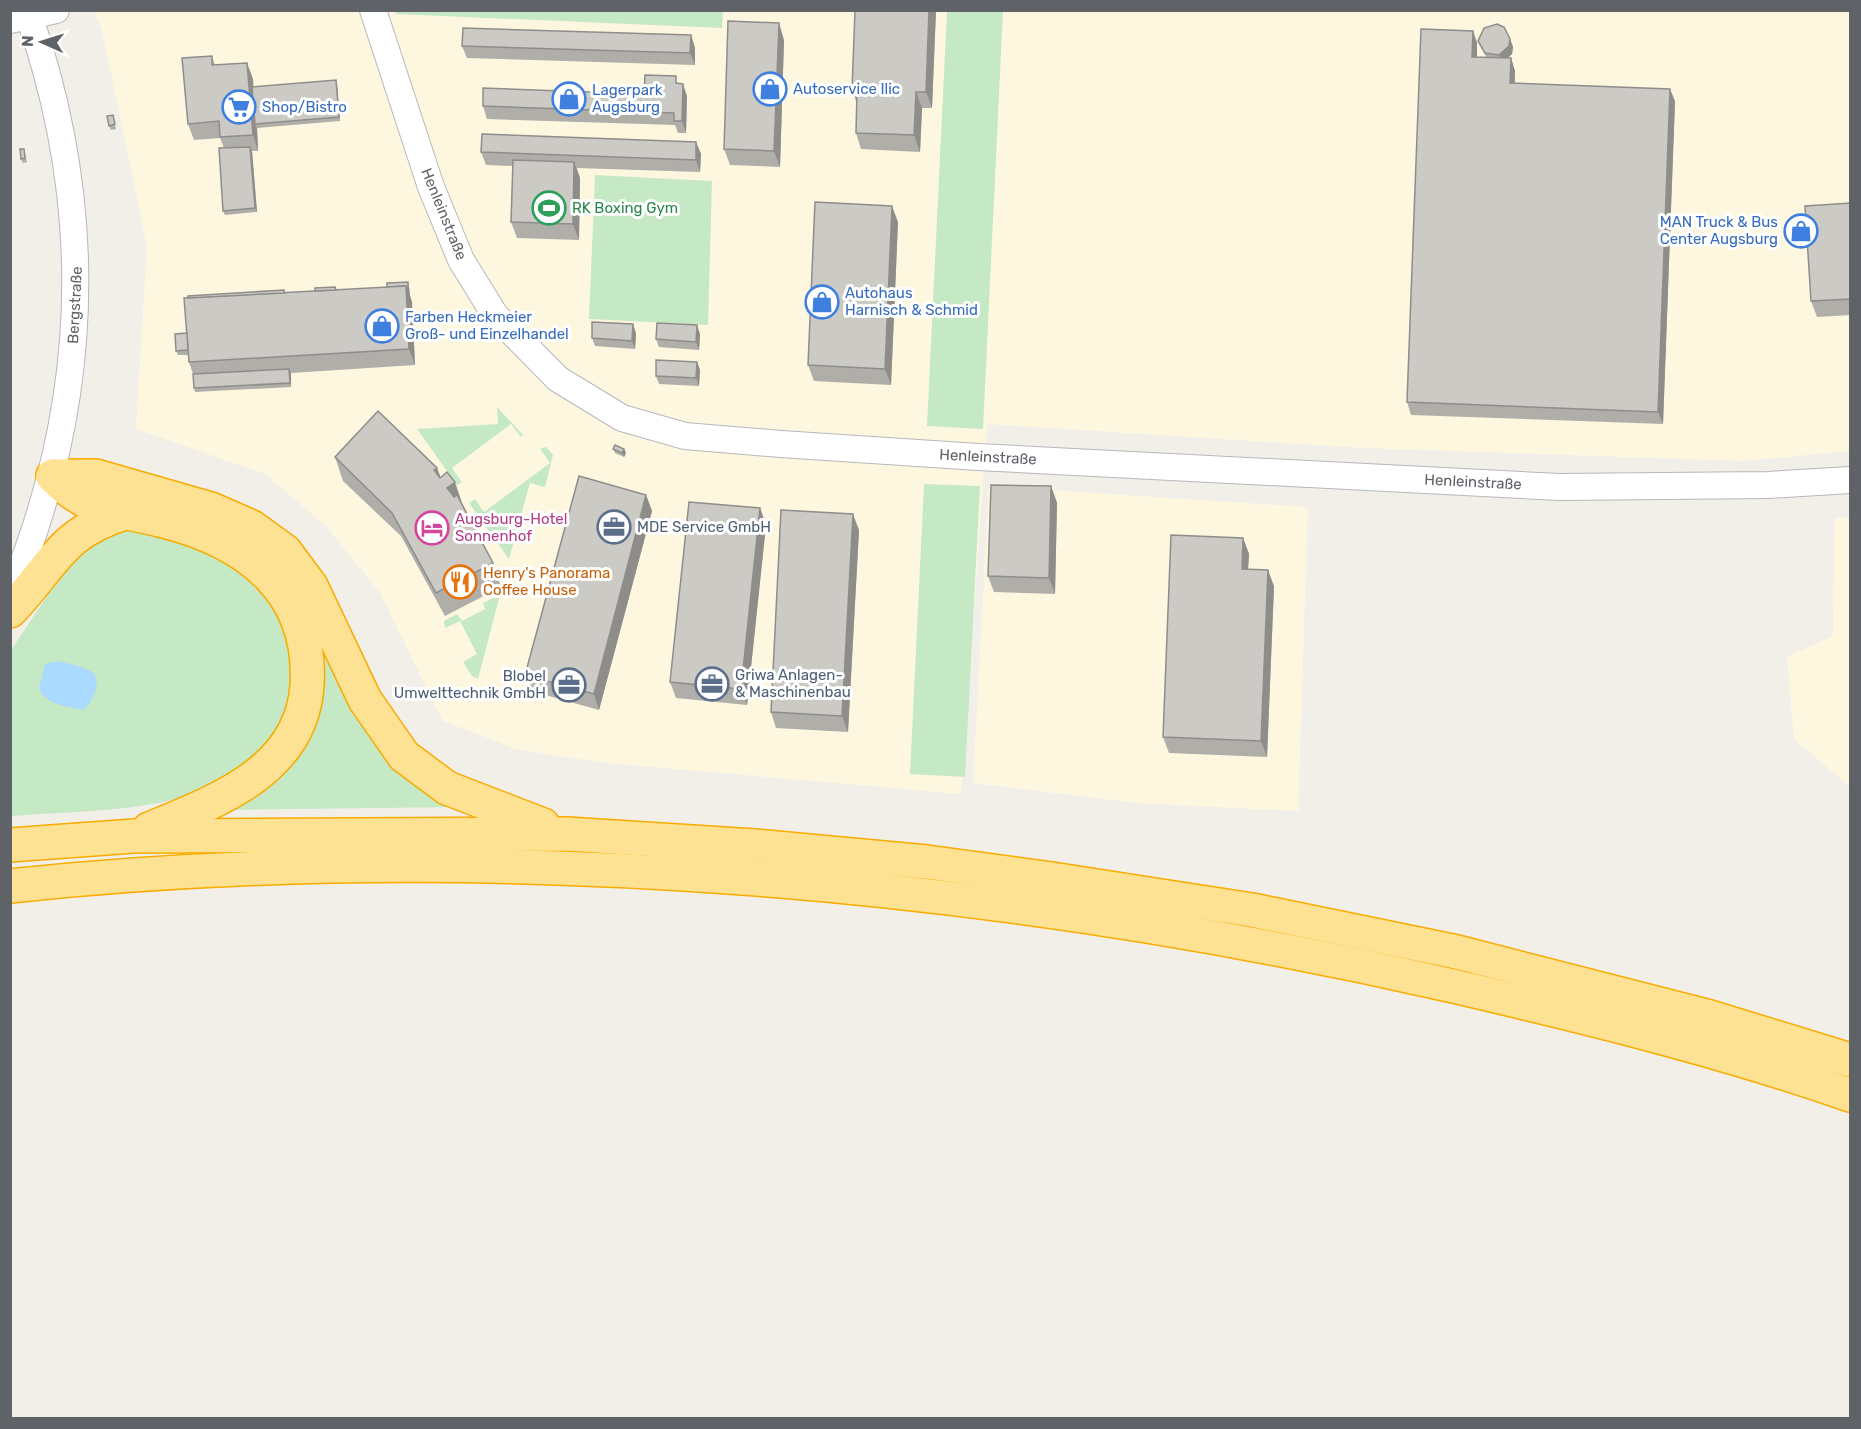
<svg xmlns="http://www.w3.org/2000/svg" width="1861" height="1429" font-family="Rubik,sans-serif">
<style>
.commercial{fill:#fef7e0}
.green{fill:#c5e8c5}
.water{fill:#aadaff}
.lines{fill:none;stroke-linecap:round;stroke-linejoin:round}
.minor-casing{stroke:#b5b8bc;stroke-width:28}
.highway-casing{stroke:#f9ab00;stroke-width:36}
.minor{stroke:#fff;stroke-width:26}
.highway{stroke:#fde293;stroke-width:33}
.wall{fill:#afaea9}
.shaded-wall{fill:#8f8d8a}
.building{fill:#cccac5;stroke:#8f8d8a;stroke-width:1.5}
.labels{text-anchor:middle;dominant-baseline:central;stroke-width:6;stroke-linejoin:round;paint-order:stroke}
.shop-label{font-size:15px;fill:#366cbe;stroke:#fff;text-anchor:start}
.leisure-label{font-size:15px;fill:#27864d;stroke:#fff;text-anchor:start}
.street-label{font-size:15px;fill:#5f6368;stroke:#fff}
.hotel-label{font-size:15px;fill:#b23c85;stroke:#fff;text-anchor:start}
.service-label{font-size:15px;fill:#4e5e75;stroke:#fff;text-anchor:start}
.food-label{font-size:15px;fill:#c56008;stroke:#fff;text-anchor:start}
</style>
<rect width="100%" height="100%" fill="#f1efe8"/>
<g class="commercial">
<path d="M94 11H1850V451L1744 461 1363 448 987 424 961 794 597 762 516 749 443 721 380 593 326 526 265 474 136 429 147 246 102 30Z"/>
<path d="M989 486 1308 507 1298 811 1136 803 973 783Z"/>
<path d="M1850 517V787L1794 739 1787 657 1833 636 1835 518Z"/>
</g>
<g class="green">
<path d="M395 11 723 10V11L722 28 396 14Z"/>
<path d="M947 11H1003L983 429 927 426Z"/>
<path d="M595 175 712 181 708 325 589 319Z"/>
<path d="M497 407 523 435 521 437 511 424 452 468 462 482 457 485 417 429 498 424Z"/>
<path d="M546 447 553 455 545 487 530 483 509 559 469 503 475 499 484 512 550 463 540 449Z"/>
<path d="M924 484 980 486 965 777 910 774Z"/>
<path d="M141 499 214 518 251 537 277 559 303 593 374 736 411 776 458 807 223 810C248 795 276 778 293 753 337 683 314 590 248 543 217 522 177 515 141 505Z"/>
<path d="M115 528C159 529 188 541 226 561 234 565 244 569 251 574 257 579 262 589 266 596 297 638 302 681 278 728 271 741 263 755 252 764 190 814 86 810 11 816L10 652 69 563Z"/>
<path d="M500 595 478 679 472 676 463 662 477 654 460 621 445 628 444 621 457 614 462 621 485 609 483 603Z"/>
</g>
<path class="water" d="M59 661C68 664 84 666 92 672 103 681 92 703 83 710 66 706 47 705 39 689L45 664Z"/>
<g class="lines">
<g class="minor-casing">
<g id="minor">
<path d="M373 10 431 187 461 260 495 315 558 379 622 418 685 436 781 444 978 457 1560 487 1768 485 1850 480"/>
<path d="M10 20 56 10"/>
<path d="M10 596C91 402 97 208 27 10"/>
</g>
</g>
<g class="highway-casing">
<g id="highway">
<path d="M53 476H96L211 509 252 527 285 551 311 586 365 700 404 756 447 788 543 825"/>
<path d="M53 476C90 514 115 508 164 521 248 542 313 592 307 686 301 771 217 801 149 829"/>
<path d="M10 611C54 566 59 533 125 513"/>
<path d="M10 845 134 836 567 834 755 846 927 862 1052 879 1252 910 1457 952 1710 1017 1850 1060"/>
<path d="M10 886C484 836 990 880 1453 986 1587 1017 1721 1050 1850 1095"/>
</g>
</g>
<use href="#minor" class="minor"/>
<use href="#highway" class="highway"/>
</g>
<g class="wall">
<path d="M855 10H936L932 108H922L920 152 861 149 856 133 857 104 852 90Z"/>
<path d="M1473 31 1477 43V57H1486L1478 41 1510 39 1513 47 1512 54 1508 58H1511L1515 71V83L1675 101 1663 424 1411 415 1407 402Z"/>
<path d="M691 35 695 48V65L467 58 462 46Z"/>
<path d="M784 40 780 167 730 165 724 149Z"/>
<path d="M212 56 215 65 253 79V87L336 80 337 84 340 121 257 128 258 151H252L257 212 225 215 223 211 224 148 220 138 194 140 188 124Z"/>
<path d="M678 84 687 96 686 133H678L675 125 487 119 483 106 644 94Z"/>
<path d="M114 119 116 129 111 130 109 126Z"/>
<path d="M696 142 701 154 700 172 577 168 580 178 579 240 517 238 511 222 513 166 486 165 481 152Z"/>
<path d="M25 153 27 162 23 163 21 159Z"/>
<path d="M1851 203V315L1817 317 1811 301Z"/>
<path d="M898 222 891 385 814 381 808 365Z"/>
<path d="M408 282 409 287 410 296 412 302 415 365 291 373V387L195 392 194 388 193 374 189 362 188 355H178L176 351 187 333 285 293 387 287Z"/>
<path d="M636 333 635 349 595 346 592 338Z"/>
<path d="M700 334 699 350 659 347 656 339Z"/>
<path d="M697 362 700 370 699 386 659 384 656 376Z"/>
<path d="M613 449H624L626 453 624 457 615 453Z"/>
<path d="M335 457 437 468 440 477 463 506 493 563 501 587 445 616 401 536 343 481Z"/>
<path d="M1051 486 1057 503 1055 594 994 592 988 576Z"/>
<path d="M646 495 652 511 599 710 531 691 525 675Z"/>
<path d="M760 508 766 525 747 705 676 698 670 682Z"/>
<path d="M859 530 848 732 776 728 771 712Z"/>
<path d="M1243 538 1249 554 1248 569 1274 586 1267 757 1169 753 1163 737Z"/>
</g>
<g class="shaded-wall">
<path d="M929 10H936L932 108 926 92Z"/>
<path d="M779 23 784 40 780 167 774 151Z"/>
<path d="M1473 31 1477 43V69L1472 57Z"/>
<path d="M691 35 695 48V65L690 53Z"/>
<path d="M1510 39 1513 47 1512 54 1502 63 1499 55Z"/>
<path d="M1511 58 1515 71 1514 95 1510 83Z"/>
<path d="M247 63 253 79 256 124H255L257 128 258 151 253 135Z"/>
<path d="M336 80 337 84 340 121 339 117Z"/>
<path d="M683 84 687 96 686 133 682 121Z"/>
<path d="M1670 89 1675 101 1663 424 1658 412Z"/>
<path d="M916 92 922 108 920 152 914 135Z"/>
<path d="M696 142 701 154 700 172 696 160Z"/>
<path d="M250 147 252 151 257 212 255 208Z"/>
<path d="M574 162 580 178 579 240 573 224Z"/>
<path d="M892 206 898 222 891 385 885 369Z"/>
<path d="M408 282 409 287 410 296 412 302 415 365 409 349 406 286Z"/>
<path d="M633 324 636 333 635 349 632 341Z"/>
<path d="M697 325 700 334 699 350 696 342Z"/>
<path d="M697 362 700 370 699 386 696 378Z"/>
<path d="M289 369 291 373V387L290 383Z"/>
<path d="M624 449 626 453 624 457 622 453Z"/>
<path d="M437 468 446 491 434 470Z"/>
<path d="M455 482 463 506 456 511 447 488Z"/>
<path d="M1051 486 1057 503 1055 594 1049 578Z"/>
<path d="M646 495 652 511 599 710 594 694Z"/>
<path d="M760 508 766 525 747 705 741 689Z"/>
<path d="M853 514 859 530 848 732 842 716Z"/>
<path d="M1243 538 1249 554 1247 585 1242 569Z"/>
<path d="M1268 570 1274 586 1267 757 1261 741Z"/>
</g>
<g class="building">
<path d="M855 10H929L926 92H916L914 135 856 133 857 90H852Z"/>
<path d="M728 21 779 23 774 151 724 149Z"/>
<path d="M1497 24 1504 27 1510 39 1509 46 1499 55 1485 53 1478 41 1484 28Z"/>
<path d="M463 28 691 35 690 53 462 46Z"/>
<path d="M1421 29 1473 31 1472 57 1511 58 1510 83 1670 89 1658 412 1407 402Z"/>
<path d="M212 56V65L247 63 253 135 220 137 219 121 188 124 182 58Z"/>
<path d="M645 75 676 76V83L683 84 682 121H674V113L483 106V88L644 94Z"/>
<path d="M336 80 339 117 255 124 252 87Z"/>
<path d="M113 115 115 124 109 126 107 116Z"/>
<path d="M482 134 696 142V160L481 152Z"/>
<path d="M250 147 255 208 223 211 219 148Z"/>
<path d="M20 149H24L25 158 21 159Z"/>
<path d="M513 160 574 162 573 224 511 222Z"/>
<path d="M815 202 892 206 885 369 808 365Z"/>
<path d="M1851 203V299L1811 301 1805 206Z"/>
<path d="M408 282V292L406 286 387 287V283Z"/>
<path d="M406 286 409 349 189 362 184 298Z"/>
<path d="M335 287 336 290 315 291V288Z"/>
<path d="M284 290V293L188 298V296Z"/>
<path d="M592 322 633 324 632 341 592 338Z"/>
<path d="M657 323 697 325 696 342 656 339Z"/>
<path d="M187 333 188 350 176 351 175 334Z"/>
<path d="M656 360 697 362 696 378 656 376Z"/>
<path d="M289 369 290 383 194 388 193 374Z"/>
<path d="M378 411 437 468 434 470 440 478 447 472 455 482 447 488 454 497 457 495 493 563 436 593 392 513 335 457Z"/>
<path d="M615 445 624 449 622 453 613 449Z"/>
<path d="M579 476 646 495 594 694 525 675Z"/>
<path d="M991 485 1051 486 1049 578 988 576Z"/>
<path d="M689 502 760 508 741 689 670 682Z"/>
<path d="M781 510 853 514 842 716 771 712Z"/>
<path d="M1171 535 1243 538 1242 569 1268 570 1261 741 1163 737Z"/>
</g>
<defs>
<g id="shop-ring" transform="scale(1.725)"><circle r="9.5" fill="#fff" stroke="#3f7fe0" stroke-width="1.5"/><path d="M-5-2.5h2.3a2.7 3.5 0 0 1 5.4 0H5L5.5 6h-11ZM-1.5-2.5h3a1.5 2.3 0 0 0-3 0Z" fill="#3f7fe0"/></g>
<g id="supermarket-ring" transform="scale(1.725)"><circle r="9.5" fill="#fff" stroke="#3f7fe0" stroke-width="1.5"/><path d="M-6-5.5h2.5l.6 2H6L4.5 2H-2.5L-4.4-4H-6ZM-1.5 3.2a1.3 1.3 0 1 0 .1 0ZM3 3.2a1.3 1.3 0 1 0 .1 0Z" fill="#3f7fe0"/></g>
<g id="stadium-ring" transform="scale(1.725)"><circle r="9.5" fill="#fff" stroke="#2e9e5b" stroke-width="1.5"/><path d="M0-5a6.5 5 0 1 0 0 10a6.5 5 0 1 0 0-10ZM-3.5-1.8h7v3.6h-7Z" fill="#2e9e5b"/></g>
<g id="office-ring" transform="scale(1.725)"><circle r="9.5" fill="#fff" stroke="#5c6f8a" stroke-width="1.5"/><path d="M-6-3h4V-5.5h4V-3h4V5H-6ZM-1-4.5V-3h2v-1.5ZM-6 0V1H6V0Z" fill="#5c6f8a"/></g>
<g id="hotel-ring" transform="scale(1.725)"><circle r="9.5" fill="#fff" stroke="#d1479c" stroke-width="1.5"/><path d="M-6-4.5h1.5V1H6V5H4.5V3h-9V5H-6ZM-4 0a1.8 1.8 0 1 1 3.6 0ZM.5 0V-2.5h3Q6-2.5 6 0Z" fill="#d1479c"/></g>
<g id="restaurant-ring" transform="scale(1.725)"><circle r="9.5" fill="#fff" stroke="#e8710a" stroke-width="1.5"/><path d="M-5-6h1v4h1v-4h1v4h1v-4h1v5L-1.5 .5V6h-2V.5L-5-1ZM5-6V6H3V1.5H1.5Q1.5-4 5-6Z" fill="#e8710a"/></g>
</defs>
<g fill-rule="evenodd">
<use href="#shop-ring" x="770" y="89"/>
<use href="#shop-ring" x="569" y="99"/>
<use href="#supermarket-ring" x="239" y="107"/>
<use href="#stadium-ring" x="549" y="208"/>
<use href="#shop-ring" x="1801" y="231"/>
<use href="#shop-ring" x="822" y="302"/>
<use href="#shop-ring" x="382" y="326"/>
<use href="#office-ring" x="614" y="527"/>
<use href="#hotel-ring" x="432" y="528"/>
<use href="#restaurant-ring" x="460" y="582"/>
<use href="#office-ring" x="712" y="684"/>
<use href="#office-ring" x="569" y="685"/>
</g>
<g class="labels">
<g class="shop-label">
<text x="793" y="89">Autoservice Ilic</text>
<text x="592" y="90">Lagerpark<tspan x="592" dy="17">Augsburg</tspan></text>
<text x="262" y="107">Shop/Bistro</text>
<text x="1778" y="222" text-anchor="end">MAN Truck &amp; Bus<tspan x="1778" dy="17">Center Augsburg</tspan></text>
<text x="845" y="293">Autohaus<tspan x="845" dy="17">Harnisch &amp; Schmid</tspan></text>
<text x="405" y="317">Farben Heckmeier<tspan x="405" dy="17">Groß- und Einzelhandel</tspan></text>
</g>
<g class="leisure-label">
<text x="572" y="208">RK Boxing Gym</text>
</g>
<g class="street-label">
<text transform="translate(444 214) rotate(68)">Henleinstraße</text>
<text transform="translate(75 305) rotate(-87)">Bergstraße</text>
<text transform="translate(988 457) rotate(3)">Henleinstraße</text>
<text transform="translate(1473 482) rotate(3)">Henleinstraße</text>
</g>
<g class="hotel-label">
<text x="455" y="519">Augsburg-Hotel<tspan x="455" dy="17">Sonnenhof</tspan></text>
</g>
<g class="service-label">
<text x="637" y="527">MDE Service GmbH</text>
<text x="735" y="675">Griwa Anlagen-<tspan x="735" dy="17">&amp; Maschinenbau</tspan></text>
<text x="546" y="676" text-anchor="end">Blobel<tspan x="546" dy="17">Umwelttechnik GmbH</tspan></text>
</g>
<g class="food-label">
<text x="483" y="573">Henry's Panorama<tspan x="483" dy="17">Coffee House</tspan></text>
</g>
</g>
<rect width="1861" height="1429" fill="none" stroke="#5f6368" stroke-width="24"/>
<g transform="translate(42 42) rotate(273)" stroke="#ffffff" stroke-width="4.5" paint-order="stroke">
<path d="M0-4.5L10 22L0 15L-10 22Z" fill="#5f6368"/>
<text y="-9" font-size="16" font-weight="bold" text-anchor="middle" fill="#5f6368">N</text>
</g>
</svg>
